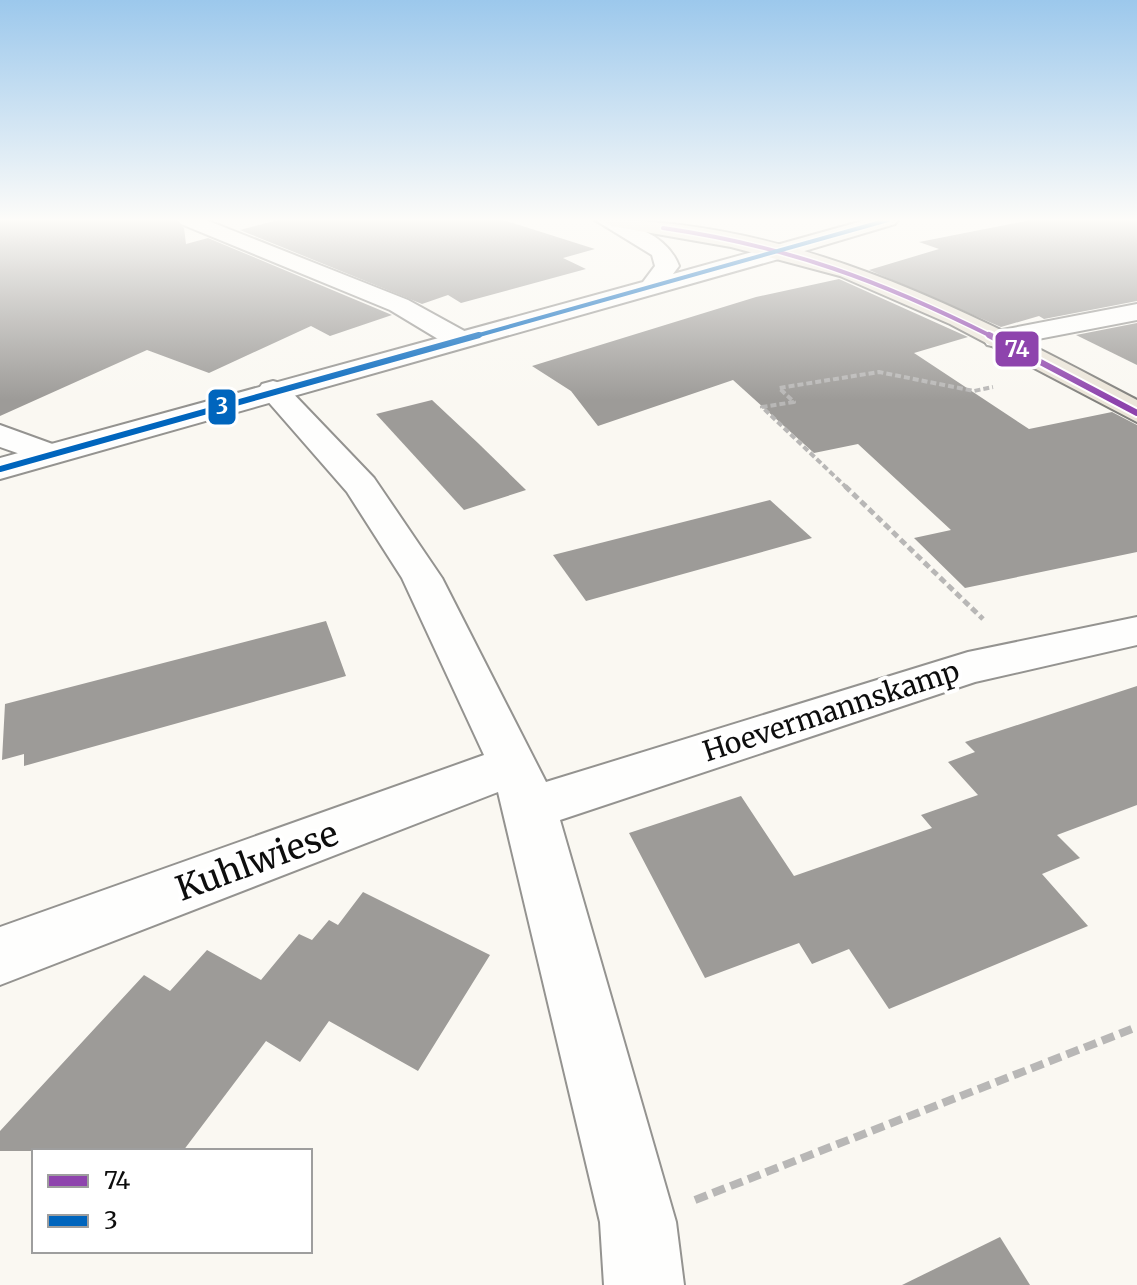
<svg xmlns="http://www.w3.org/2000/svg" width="1137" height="1285" font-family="Merriweather,serif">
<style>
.building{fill:#9d9b98}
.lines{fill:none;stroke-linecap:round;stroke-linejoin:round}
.minor-casing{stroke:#949390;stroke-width:4}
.tertiary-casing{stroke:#949390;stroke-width:4}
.secondary-casing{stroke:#8a8987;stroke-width:4}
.primary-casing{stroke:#81807d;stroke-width:4}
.path-far2{stroke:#b8b7b6;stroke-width:4;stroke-dasharray:6 3;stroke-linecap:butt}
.path-far1{stroke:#b8b7b6;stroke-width:5;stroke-dasharray:7 4;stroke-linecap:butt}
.path{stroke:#b8b7b6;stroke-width:8;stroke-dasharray:13 6;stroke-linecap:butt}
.minor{fill:#fefefd;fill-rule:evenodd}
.tertiary{fill:#fefefd;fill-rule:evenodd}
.secondary{fill:#f4f2ea;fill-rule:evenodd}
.primary{fill:#ebe5d9;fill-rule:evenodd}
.bus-1-far1-casing{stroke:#fff;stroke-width:7}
.bus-1-casing{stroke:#fff;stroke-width:10}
.bus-2-far1-casing{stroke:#fff;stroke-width:7}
.bus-2-casing{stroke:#fff;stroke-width:10}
.bus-1-far1{stroke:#8e44ad;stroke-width:4}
.bus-1{stroke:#8e44ad;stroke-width:6}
.bus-2-far1{stroke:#0065bd;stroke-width:4}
.bus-2{stroke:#0065bd;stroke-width:6}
.labels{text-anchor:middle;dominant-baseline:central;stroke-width:8;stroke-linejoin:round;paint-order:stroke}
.street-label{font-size:28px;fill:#0d0d0d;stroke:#fff}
.near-street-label{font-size:34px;fill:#0d0d0d;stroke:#fff}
.line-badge{stroke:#fff;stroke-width:3}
.badge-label{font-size:22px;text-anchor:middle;font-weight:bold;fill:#fff}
</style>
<rect width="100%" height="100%" fill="#faf8f2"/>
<g class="building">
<path d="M0 220H175L184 228 186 244 208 238 392 315 330 336 311 326 209 373 147 350 0 416Z"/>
<path d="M278 220H503L595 249 563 258 586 269 461 303 448 295 422 304 240 230Z"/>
<path d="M1031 220H1137V301L1044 319 1039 316 1001 327 869 270 939 249 919 242Z"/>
<path d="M839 279 968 337 914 353 1029 429 1112 412 1137 425V552L965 588 914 538 951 530 858 444 814 453 733 380 598 426 571 391 532 366 756 297Z"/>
<path d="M1137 323V365L1076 335Z"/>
<path d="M432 400 479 444 526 490 464 510 376 414Z"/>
<path d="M770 500 812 538 586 601 553 555Z"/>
<path d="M326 621 346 676 24 766V754L2 760 5 704Z"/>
<path d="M1137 686V805L1057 835 1080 858 1042 874 1088 926 889 1009 849 949 812 964 799 943 705 978 629 833 741 796 794 876 932 828 921 815 978 795 948 762 975 752 965 742Z"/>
<path d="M363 892 490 955 418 1071 329 1021 300 1062 266 1041 183 1151H0V1131L144 975 170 991 207 950 261 980 299 934 312 940 329 920 338 925Z"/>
<path d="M1000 1237 1030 1285H902Z"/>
</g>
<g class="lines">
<g class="minor-casing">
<g id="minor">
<path d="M178 220H206L408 300 468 333 472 339 468 345H448L390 310 181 224Z"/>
<path d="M1137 304V320L997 347 987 345 983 339 987 333 997 331Z"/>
<path d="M273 381 284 384 374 478 442 578 546 782 968 652 1137 617V645L975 682 560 820 676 1222 684 1285H604L600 1222 498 792 0 985V927L484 755 402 578 347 492 258 390 262 384Z"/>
<path d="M0 425 58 446 63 453 58 460 46 463 0 447Z"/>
</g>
</g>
<g class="tertiary-casing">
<path id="tertiary" d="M595 220C627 220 667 234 679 266L673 274 781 244 792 251 789 256 0 479V458L643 282 655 266 652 255Z"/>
</g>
<g class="secondary-casing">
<path id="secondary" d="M866 220H898L895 224 781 258 770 251 773 246Z"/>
</g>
<g class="primary-casing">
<path id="primary" d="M601 220C797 220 968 311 1137 400V422L950 324 840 276 731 247 611 226Z"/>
</g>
<path class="path-far2" d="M847 488 762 407 794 402 779 388 879 372 974 391 993 387"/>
<path class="path-far1" d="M845 486 983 619"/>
<path class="path" d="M695 1200 1137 1027"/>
<use href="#minor" class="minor"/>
<use href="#tertiary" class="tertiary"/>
<use href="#secondary" class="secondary"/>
<use href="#primary" class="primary"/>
<g class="bus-1-far1-casing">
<path id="bus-1-far1" d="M663 228C787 246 881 281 993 337"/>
</g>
<g class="bus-1-casing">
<path id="bus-1" d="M989 335 1137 413"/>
</g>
<g class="bus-2-far1-casing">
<path id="bus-2-far1" d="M472 337 888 220"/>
</g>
<g class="bus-2-casing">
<path id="bus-2" d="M0 469 479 335"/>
</g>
<use href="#bus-1-far1" class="bus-1-far1"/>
<use href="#bus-1" class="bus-1"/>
<use href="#bus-2-far1" class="bus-2-far1"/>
<use href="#bus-2" class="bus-2"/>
</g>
<linearGradient id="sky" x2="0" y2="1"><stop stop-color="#9cc8ec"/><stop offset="0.55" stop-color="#fdfcf9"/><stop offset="1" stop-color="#fdfcf9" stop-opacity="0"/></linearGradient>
<rect width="1137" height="400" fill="url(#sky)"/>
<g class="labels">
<g class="street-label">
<text transform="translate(831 711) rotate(-18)">Hoevermannskamp</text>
</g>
<g class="near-street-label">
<text transform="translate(257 861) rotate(-20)">Kuhlwiese</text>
</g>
</g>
<g class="line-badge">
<rect x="994" y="330" width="46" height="38" rx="8" fill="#8e44ad"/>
<rect x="207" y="388" width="30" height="38" rx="8" fill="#0065bd"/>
</g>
<g class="badge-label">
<text x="1017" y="357">74</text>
<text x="222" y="414">3</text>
</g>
<rect x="32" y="1149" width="280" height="104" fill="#ffffff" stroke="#9e9e9e" stroke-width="2"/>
<rect x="48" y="1175" width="40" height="12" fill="#8e44ad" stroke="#9e9e9e" stroke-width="2"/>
<text x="104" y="1189" font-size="24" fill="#0d0d0d">74</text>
<rect x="48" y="1215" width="40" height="12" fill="#0065bd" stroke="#9e9e9e" stroke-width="2"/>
<text x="104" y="1229" font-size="24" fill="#0d0d0d">3</text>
</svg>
